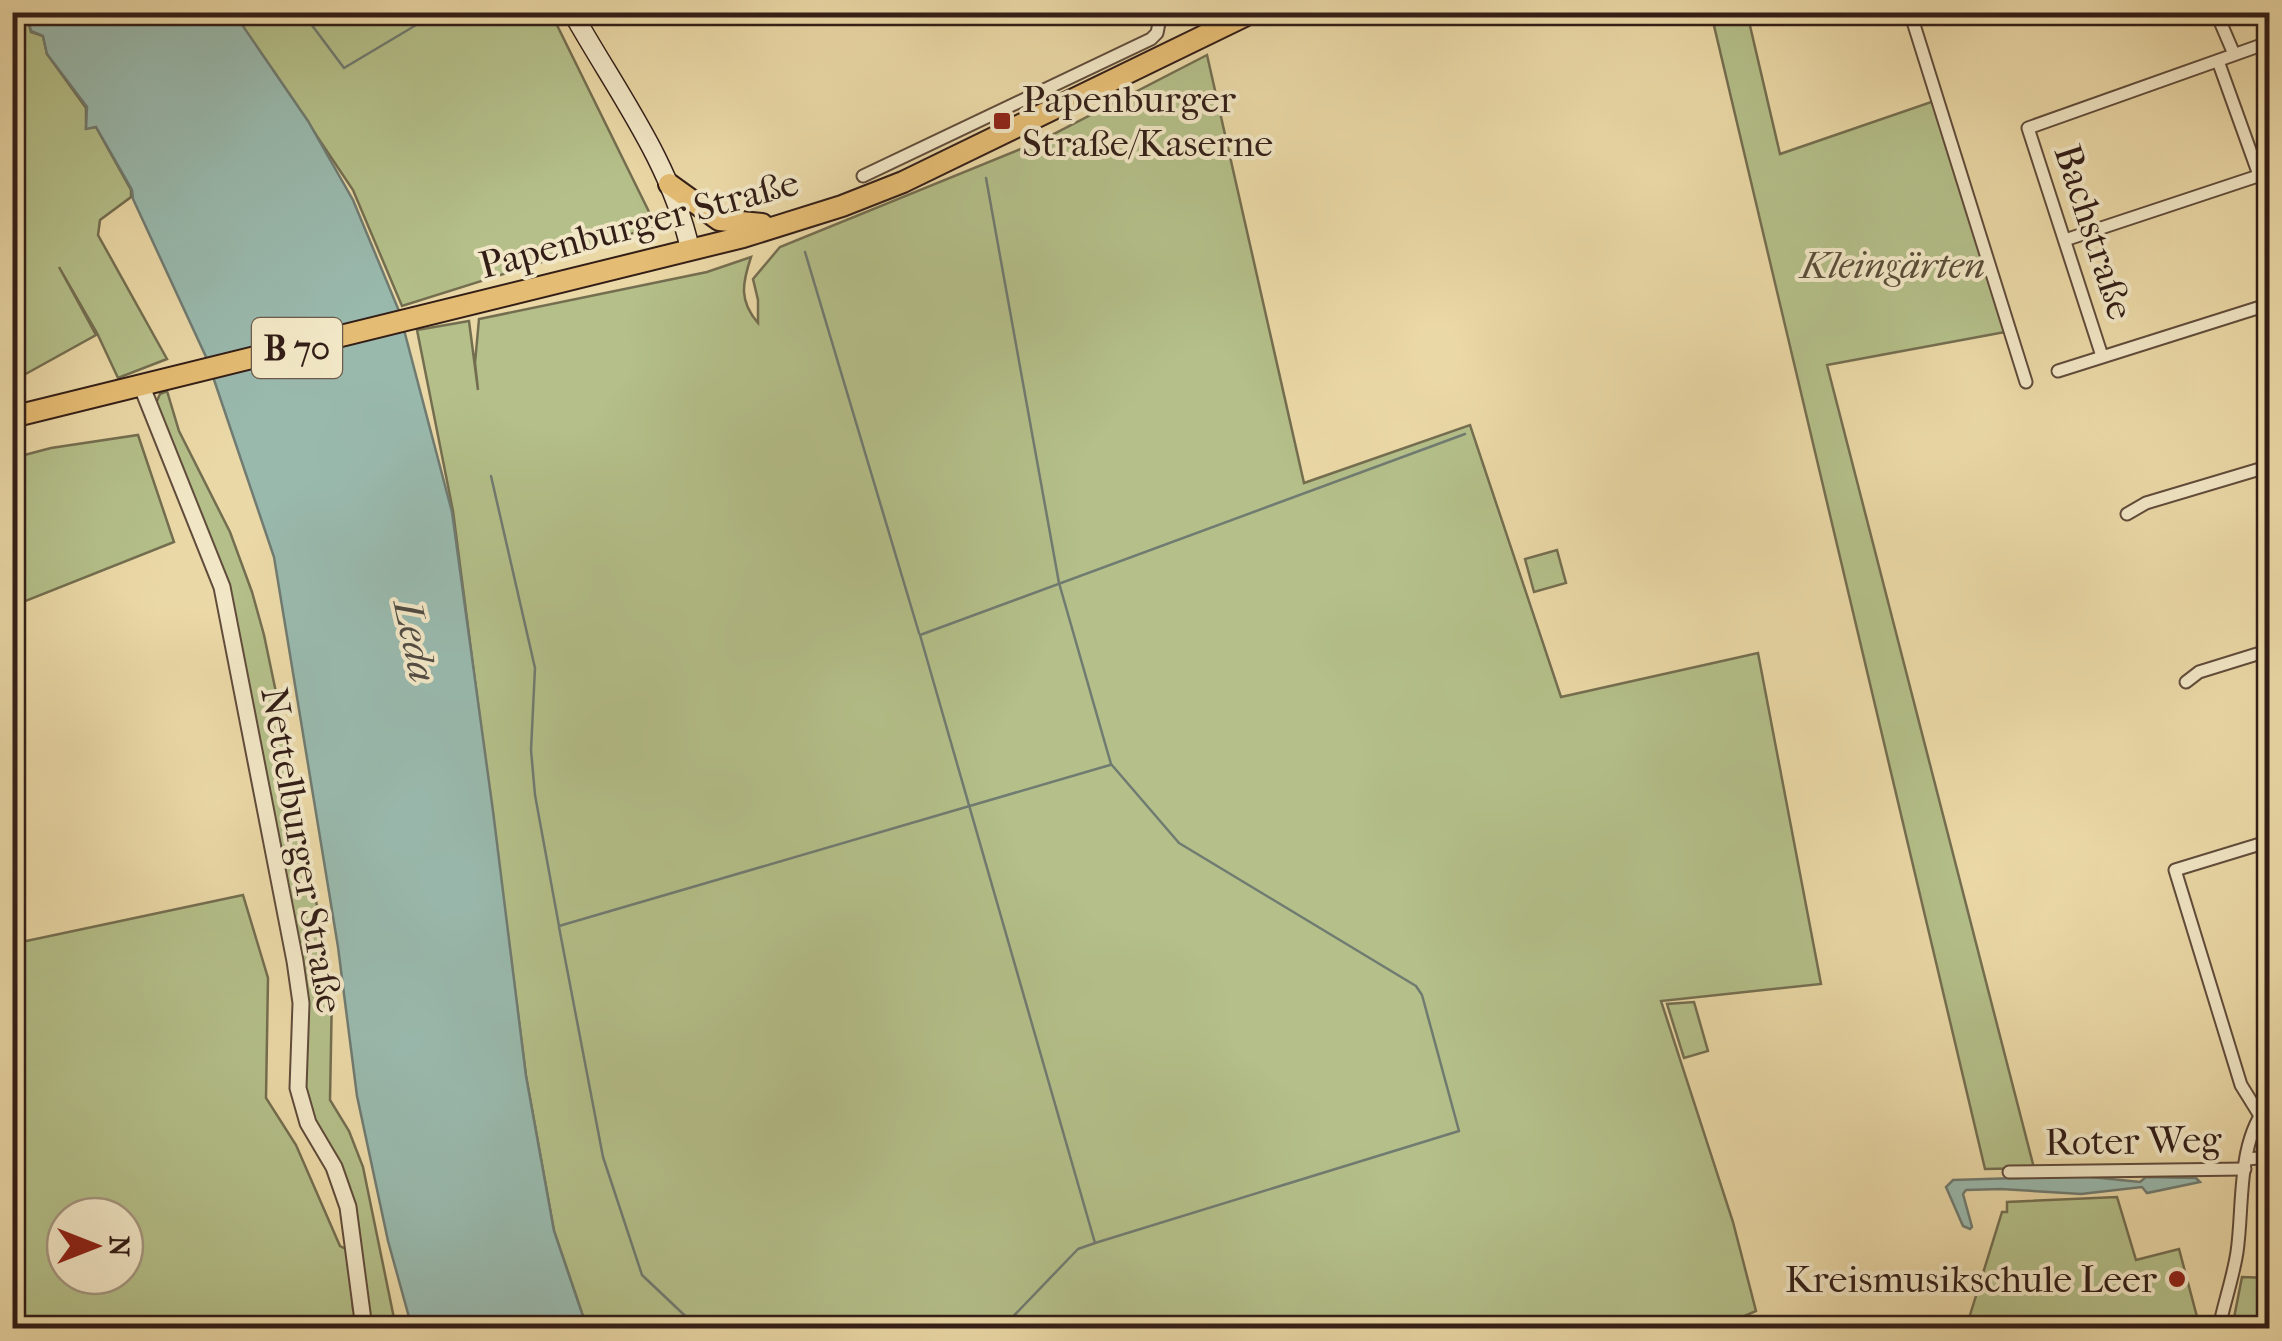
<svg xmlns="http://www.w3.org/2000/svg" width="2282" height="1341" font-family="'IM FELL French Canon',serif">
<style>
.green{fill:#b4bf89;stroke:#746e50;stroke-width:2.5;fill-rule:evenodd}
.water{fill:#99b9ad;stroke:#707b71;stroke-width:2.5}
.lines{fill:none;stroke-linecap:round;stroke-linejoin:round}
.stream{stroke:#707b71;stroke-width:2.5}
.minor-casing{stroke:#614c3b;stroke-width:15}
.tertiary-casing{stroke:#614c3b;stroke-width:19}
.secondary-casing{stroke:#331e17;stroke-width:21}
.primary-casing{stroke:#331e17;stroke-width:24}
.minor{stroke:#f1e6c5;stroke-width:11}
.tertiary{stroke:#f1e6c5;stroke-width:15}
.secondary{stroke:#f1e6c5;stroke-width:18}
.primary{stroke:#e5bc73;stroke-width:20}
.poi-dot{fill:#8f2418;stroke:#f1e6c5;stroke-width:4}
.labels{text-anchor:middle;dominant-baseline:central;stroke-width:8;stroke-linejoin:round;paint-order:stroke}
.shield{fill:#f1e6c5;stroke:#6c5a4b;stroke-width:2.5}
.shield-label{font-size:35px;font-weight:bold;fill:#331e17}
.poi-label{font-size:38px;fill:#331e17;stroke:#f1e6c5;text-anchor:start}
.street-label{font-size:38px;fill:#331e17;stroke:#f1e6c5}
.park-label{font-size:38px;font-style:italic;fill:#5a4e39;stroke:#f1e6c5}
.water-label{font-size:40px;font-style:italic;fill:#524c44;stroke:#f1e6c5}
</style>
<rect width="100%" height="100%" fill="#ead8a6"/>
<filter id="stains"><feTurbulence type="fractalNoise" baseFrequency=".002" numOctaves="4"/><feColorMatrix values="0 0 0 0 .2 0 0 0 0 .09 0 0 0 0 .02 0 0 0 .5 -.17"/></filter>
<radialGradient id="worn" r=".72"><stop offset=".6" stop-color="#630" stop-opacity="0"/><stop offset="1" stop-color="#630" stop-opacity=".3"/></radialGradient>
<g class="green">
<path d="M22 13 27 17 31 32 43 36 47 54 86 108V128L96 127 131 190V197L100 220 98 235 167 359 118 378 97 333 59 267 96 335 13 381 12 13Z"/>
<path d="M228 13H551L656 226 402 306 353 190 274 72Z"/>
<path d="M1711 13H1747L1780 154 1934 101 2005 332 1827 365 2034 1168 1985 1169Z"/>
<path d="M1207 55 1304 483 1470 425 1561 697 1758 653 1821 984 1661 1001 1733 1222 1756 1311 1717 1328H587L554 1231 526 1076 453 511 417 330 469 321 478 390 475 363 479 319 707 272 751 257C742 284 739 301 758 323V300L753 279 780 247 1038 142Z"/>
<path d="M167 391 179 431 230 532 252 592 264 635 296 788 332 991 330 1100 349 1131 363 1167 396 1328H369L360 1246 304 1102 305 1043 251 702 156 403 160 394Z"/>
<path d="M138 435 174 542 13 606V458L51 448Z"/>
<path d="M1557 550 1566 583 1534 592 1525 559Z"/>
<path d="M243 895 268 978 266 1098 296 1145 340 1246 348 1250 353 1309 361 1328H13L12 944ZM65 1216H125V1276H65Z"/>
<path d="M1694 1002 1708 1051 1684 1058 1667 1004Z"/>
<path d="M2117 1197 2136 1260 2179 1249 2200 1328H1966L2002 1212H2007V1202Z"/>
<path d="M2242 1277 2269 1278V1328H2232Z"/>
</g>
<g class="water">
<path d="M23 13H234L308 121 353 200 399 311 452 512 493 811 526 1076 554 1231 587 1328H412L388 1241 357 1096 338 947 274 557 207 359 133 199 132 190 96 127 86 129 87 107 47 54 43 36 31 31 28 17Z"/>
<path d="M2081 1176 2140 1182 2146 1177 2196 1178 2200 1182 2147 1193 2142 1187 2081 1194 2001 1189 1966 1190 1963 1194 1972 1227 1970 1229 1963 1226 1946 1187 1953 1180Z"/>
</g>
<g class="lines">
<g class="stream">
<path d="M302 12 344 68 438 12"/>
<path d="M986 178 1059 583 1111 764 1179 843 1416 986 1422 995 1459 1131 1095 1243"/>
<path d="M805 252 919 633"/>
<path d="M491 476 535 668 531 750 535 795 559 926 1110 765"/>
<path d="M559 927 603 1157 642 1275 698 1328"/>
<path d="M1002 1328 1078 1249 1095 1243 920 635 1465 434"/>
</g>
<g class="minor-casing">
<g id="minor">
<path d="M1910 12 2026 382"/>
<path d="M2216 12 2234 54"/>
<path d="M2218 61 2259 175"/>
<path d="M863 176 1151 39 1157 33 1160 18 1170 12"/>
<path d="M2065 240 2270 172"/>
<path d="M2102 356 2028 128 2270 42"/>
<path d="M2058 371 2270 304"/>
<path d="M2127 514 2146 503 2270 466"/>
<path d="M2186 682 2199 672 2270 650"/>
<path d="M2259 1114 2241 1085 2175 870 2270 841"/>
<path d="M2247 1159 2270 1157"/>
<path d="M2009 1172 2245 1169"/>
<path d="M2219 1328C2224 1303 2233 1278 2237 1252 2244 1204 2236 1141 2270 1102"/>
</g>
</g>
<g class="tertiary-casing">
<path id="tertiary" d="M142 387 222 587 295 961 301 1003 298 1088 308 1123 334 1167 348 1207 364 1328"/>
</g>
<g class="secondary-casing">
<path id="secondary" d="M572 12C615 89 671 162 690 249"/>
</g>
<g class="primary-casing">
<g id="primary">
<path d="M669 184 719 220 762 224"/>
<path d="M12 417 743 237 842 206 903 182 1253 12"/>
</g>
</g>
<use href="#minor" class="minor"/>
<use href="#tertiary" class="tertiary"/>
<use href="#secondary" class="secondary"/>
<use href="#primary" class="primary"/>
</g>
<g class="poi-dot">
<rect x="992" y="111" width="20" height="20" rx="5"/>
<circle cx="2177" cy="1279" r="10"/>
</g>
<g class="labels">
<rect class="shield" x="252" y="318" width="90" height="60" rx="8"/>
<g class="shield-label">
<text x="297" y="348">B 70</text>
</g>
<g class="poi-label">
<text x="1022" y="99">Papenburger<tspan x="1022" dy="44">Straße/Kaserne</tspan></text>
<text x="2157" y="1279" text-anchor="end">Kreismusikschule Leer</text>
</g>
<g class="street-label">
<text transform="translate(639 224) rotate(-15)">Papenburger Straße</text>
<text transform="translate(2094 232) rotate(72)">Bachstraße</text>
<text transform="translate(302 850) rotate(80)">Nettelburger Straße</text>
<text transform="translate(2133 1141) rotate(-1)">Roter Weg</text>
</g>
<g class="park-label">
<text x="1893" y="265">Kleingärten</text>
</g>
<g class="water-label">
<text transform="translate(415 641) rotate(78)">Leda</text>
</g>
</g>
<rect width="2282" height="1341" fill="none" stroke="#ead8a6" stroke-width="50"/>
<rect x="15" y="15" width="2252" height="1311" fill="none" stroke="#331e17" stroke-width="5"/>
<rect x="25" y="25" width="2232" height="1291" fill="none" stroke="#331e17" stroke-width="2.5"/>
<g transform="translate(95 1246) rotate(90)"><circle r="48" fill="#f1e6c5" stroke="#a5967f" stroke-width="2.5"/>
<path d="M0-8L18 38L0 25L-18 38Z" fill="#8f2418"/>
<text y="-15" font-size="28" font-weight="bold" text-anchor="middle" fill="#331e17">N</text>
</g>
<rect width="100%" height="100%" filter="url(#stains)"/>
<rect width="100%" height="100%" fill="url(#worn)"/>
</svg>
